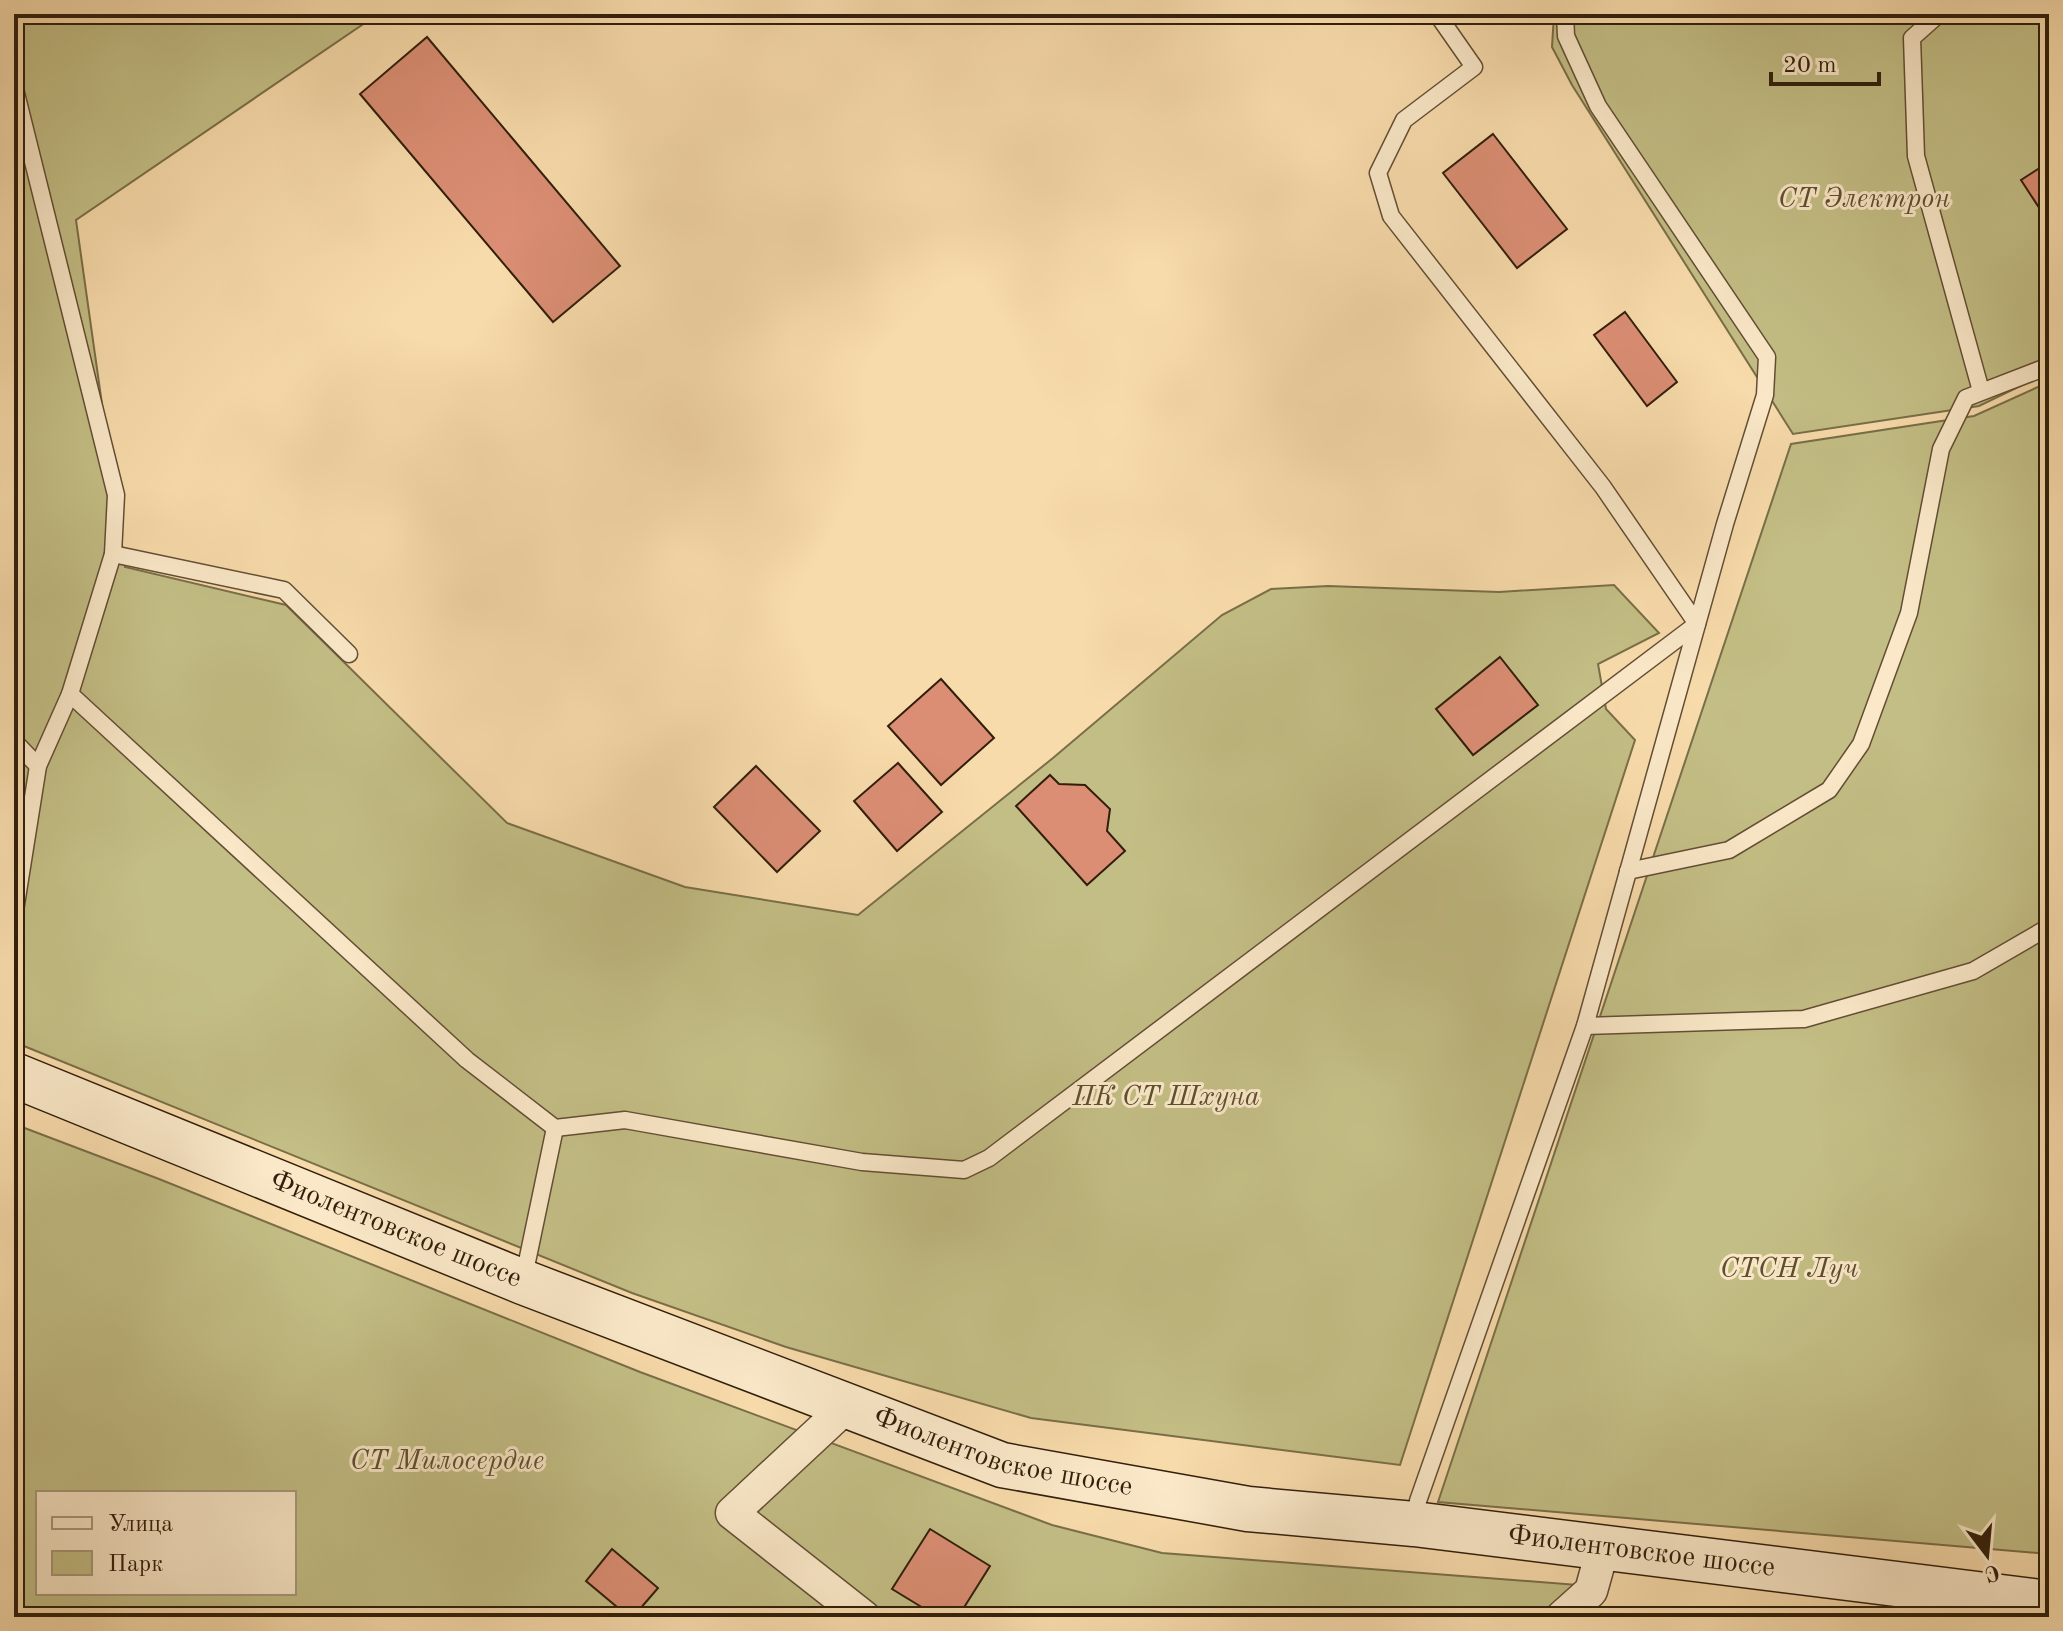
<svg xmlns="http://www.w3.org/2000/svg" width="2063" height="1631" font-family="'Old Standard TT',serif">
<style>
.green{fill:#c3be85;stroke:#7a6e48;stroke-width:2;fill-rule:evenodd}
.building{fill:#db8e74;stroke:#311f0c;stroke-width:2}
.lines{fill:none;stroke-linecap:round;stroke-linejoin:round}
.service-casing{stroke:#634e34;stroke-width:19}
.minor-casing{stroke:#634e34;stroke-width:35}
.secondary-casing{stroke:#311f0c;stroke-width:47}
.service{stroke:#fae8c8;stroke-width:16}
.minor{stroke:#fae8c8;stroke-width:32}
.secondary{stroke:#fae8c8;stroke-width:44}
.labels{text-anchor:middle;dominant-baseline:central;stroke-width:6;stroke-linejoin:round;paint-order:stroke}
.park-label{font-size:28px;font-style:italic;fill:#5d4f30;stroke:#fae8c8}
.street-label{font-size:28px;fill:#311f0c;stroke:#fae8c8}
</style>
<rect width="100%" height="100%" fill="#f8dbab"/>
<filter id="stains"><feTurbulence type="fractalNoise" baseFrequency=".0025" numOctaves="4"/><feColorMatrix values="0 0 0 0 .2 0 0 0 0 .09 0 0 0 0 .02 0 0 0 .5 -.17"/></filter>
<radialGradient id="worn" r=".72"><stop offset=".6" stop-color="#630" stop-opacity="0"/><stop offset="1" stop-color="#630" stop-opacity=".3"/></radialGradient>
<g class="green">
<path d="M14 14H378L76 220 125 567 286 605 507 823 685 887 858 915 1053 758 1222 615 1271 589 1328 586 1499 592 1614 585 1659 633 1598 664 1606 709 1635 740 1400 1465 1031 1418 786 1347 632 1293 14 1042Z"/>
<path d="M1554 14H2049V372L1979 406 1793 434 1572 85 1552 47Z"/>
<path d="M2049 382V1554L1438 1502 1791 444 1974 416Z"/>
<path d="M14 1124 159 1179 640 1372 1052 1525 1162 1553 1604 1587 1573 1617H14ZM38 1493H294V1593H38Z"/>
</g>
<g class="building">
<path d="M427 37 620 266 553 322 360 94Z"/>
<path d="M1493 134 1567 229 1517 268 1443 173Z"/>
<path d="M2049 162V223L2021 180Z"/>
<path d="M1625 312 1677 382 1647 406 1594 335Z"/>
<path d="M1500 657 1538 705 1473 755 1436 709Z"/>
<path d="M941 679 994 738 941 785 888 726Z"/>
<path d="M898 763 942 812 897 851 854 801Z"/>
<path d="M756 766 820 831 777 872 714 807Z"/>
<path d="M1050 775 1059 784 1085 785 1110 809 1107 831 1125 851 1087 885 1016 806Z"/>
<path d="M930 1529 990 1566 958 1617H938L892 1589Z"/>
<path d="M612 1549 658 1588 633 1617H629L586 1581Z"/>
<path d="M561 1608 571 1617H553Z"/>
</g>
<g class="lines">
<g class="service-casing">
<g id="service">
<path d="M1939 14 1912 38 1916 156 1981 391"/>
<path d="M14 85 116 495 113 554 70 694 38 766 14 917"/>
<path d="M113 554 284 590 349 654"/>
<path d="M70 694 467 1060 555 1128 625 1120 862 1162 964 1170 989 1158 1697 624 1603 487 1391 216 1378 173 1404 120 1474 67 1437 14"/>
<path d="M14 741 38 766"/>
<path d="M1628 871 1729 850 1829 790 1861 744 1909 613 1941 449 1966 398 2049 366"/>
<path d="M1585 1026 1804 1019 1973 971 2049 927"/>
<path d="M523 1281 555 1128"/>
<path d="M1415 1523 1418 1501 1585 1026 1725 524 1765 395 1767 357 1598 106 1566 36 1565 14"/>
</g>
</g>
<g class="minor-casing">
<g id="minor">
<path d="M847 1406 732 1513 864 1617"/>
<path d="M1562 1617 1591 1591 1603 1548"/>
</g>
</g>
<g class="secondary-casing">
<g id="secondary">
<path id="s1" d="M14 1075 523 1282 1002 1465 1248 1509 1414 1524 2049 1603"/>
</g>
</g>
<use href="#service" class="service"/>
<use href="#minor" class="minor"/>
<use href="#secondary" class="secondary"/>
</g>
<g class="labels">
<g class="park-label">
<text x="1864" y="200">СТ Электрон</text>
<text x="1166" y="1098">ПК СТ Шхуна</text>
<text x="1789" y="1270">СТСН Луч</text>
<text x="447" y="1462">СТ Милосердие</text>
</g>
<g class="street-label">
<text stroke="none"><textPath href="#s1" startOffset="412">Фиолентовское шоссе</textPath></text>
<text stroke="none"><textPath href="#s1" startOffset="1060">Фиолентовское шоссе</textPath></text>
<text stroke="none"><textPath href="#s1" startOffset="1708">Фиолентовское шоссе</textPath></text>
</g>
</g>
<rect width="2063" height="1631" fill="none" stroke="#f8dbab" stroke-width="48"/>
<rect x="16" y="16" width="2031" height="1599" fill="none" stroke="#311f0c" stroke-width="4"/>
<rect x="24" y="24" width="2015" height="1583" fill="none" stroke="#311f0c" stroke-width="2"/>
<rect x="36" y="1491" width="260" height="104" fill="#fae8c8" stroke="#aa987d" stroke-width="2"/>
<rect x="52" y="1517" width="40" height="12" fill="#fae8c8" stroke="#aa987d" stroke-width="2"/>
<text x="108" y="1531" font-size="24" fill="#311f0c">Улица</text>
<rect x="52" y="1551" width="40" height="24" fill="#c3be85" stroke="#aa987d" stroke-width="2"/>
<text x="108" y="1571" font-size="24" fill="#311f0c">Парк</text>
<g transform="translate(1987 1555) rotate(164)" stroke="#fae8c8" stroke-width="6" paint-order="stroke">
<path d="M0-6L14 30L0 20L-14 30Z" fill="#311f0c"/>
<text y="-12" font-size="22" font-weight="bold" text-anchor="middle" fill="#311f0c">С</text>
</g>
<path d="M1771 72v12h108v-12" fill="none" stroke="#311f0c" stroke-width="4"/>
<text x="1783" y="72" font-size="24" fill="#311f0c" stroke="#fae8c8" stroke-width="6" paint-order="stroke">20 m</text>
<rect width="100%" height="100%" filter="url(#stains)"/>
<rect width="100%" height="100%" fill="url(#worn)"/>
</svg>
